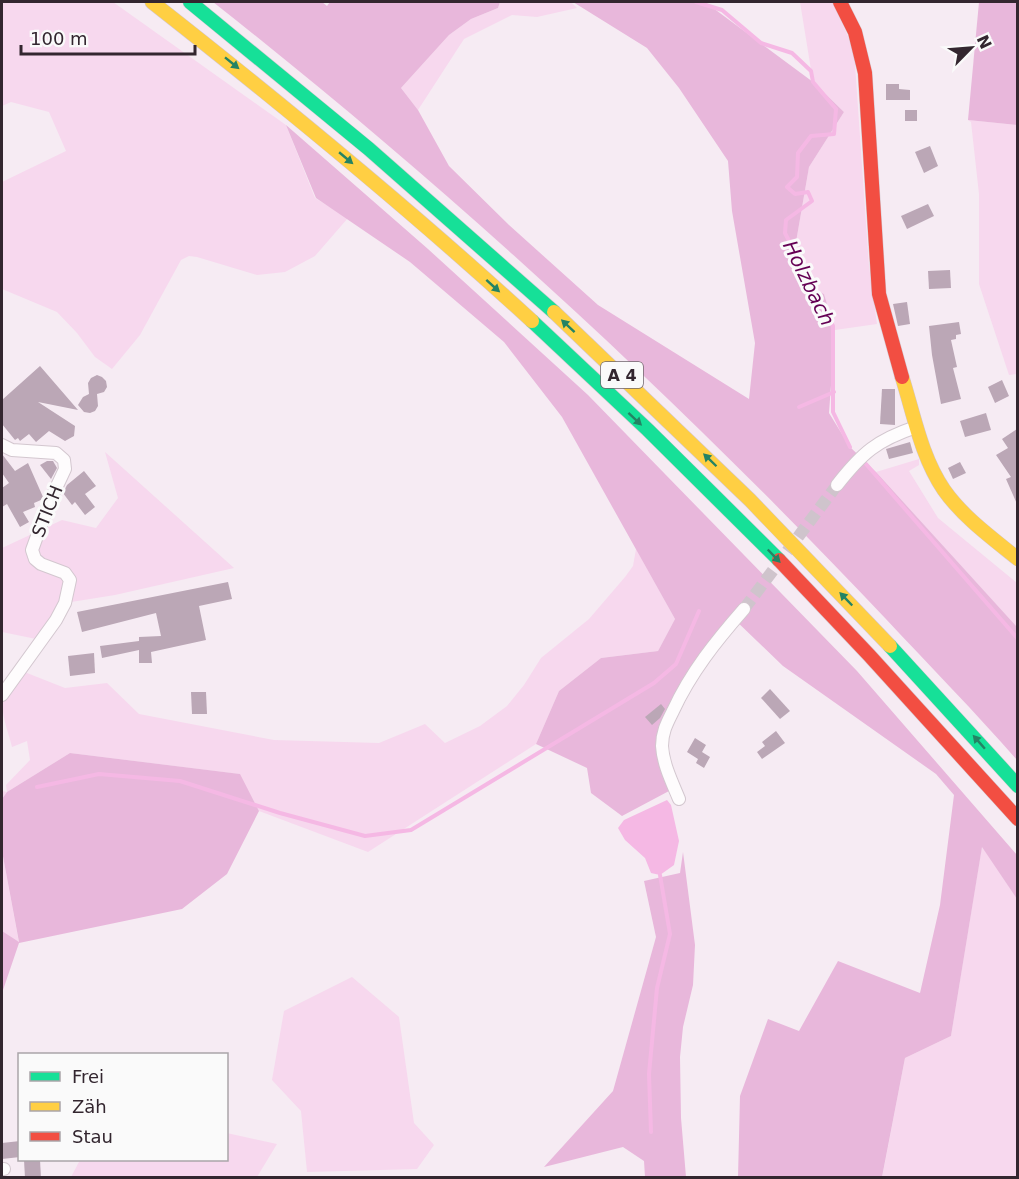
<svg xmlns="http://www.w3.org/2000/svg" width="1019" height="1179" font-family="'DejaVu Sans',sans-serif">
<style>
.green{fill:#f7d8ee}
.forest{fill:#e8b7db}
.water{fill:#f5b8e4}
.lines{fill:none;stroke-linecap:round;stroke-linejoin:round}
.stream{stroke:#f5b8e4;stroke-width:4}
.building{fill:#bba7b6}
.street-tunnel{stroke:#cfc4cc;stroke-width:12;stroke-dasharray:12 6;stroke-linecap:butt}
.street-casing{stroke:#d3c7cf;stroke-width:14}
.fast-casing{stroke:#d3c7cf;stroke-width:15}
.slow-casing{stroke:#d3c7cf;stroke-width:15}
.jam-casing{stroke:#d3c7cf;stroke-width:15}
.street{stroke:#fefcfd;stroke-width:12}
.fast{stroke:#16e098;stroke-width:14}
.slow{stroke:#ffcf43;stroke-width:14}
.jam{stroke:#f24e42;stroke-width:14}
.oneway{fill:#248364}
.labels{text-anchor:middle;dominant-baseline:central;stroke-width:6;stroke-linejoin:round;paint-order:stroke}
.shield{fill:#fafafa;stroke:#6f666c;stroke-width:1.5}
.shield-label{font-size:16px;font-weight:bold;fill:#33262f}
.street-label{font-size:18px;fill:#33262f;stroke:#fafafa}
.water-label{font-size:20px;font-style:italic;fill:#640054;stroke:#fafafa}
</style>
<rect width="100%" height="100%" fill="#f6ebf3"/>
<g class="green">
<path d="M2 2H113L286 125 315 198 348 218 315 256 285 272 257 275 197 257 189 256 181 260 140 335 112 369 95 357 77 333 57 312 2 289V182L66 151 49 112 11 102 2 106Z"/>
<path d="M500 2H571L577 8 537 17 512 15 464 39 418 110 401 88 449 35 471 19 498 8Z"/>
<path d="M800 2H833L854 50 869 266 877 324 835 330 824 294 798 282 796 242 809 167 844 112 813 82Z"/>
<path d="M968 120 1017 125V374L1009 375 979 284V194L971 122Z"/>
<path d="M105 452 234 568 115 595 65 603 41 640 2 632V548L62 520 96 528 118 498Z"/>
<path d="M919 459V465L909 471 938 518 1017 583V627L876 472Z"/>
<path d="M636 549 675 619 658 651 601 658 559 691 536 744 368 852 259 811 239 774 70 753 7 792 2 799V791L7 792 6 785 30 760 27 741 12 747C9 734 0 712 3 699 6 690 14 682 20 674L27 673 65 688 107 683 139 714 274 740 379 743 425 724 445 743 480 726 507 706 524 685 541 658 589 619 625 577 633 566Z"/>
<path d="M982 846 1017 899V1177L882 1178 905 1058 951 1036Z"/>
<path d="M2 851 19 943 2 931Z"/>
<path d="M352 977 399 1017 414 1123 434 1145 417 1169 307 1172 301 1111 272 1080 284 1011Z"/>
<path d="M227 1133 277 1144 257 1177H71L80 1160H226Z"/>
</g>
<g class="forest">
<path d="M213 2H322L327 6 330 2H500L498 8 471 19 449 35 401 88 418 110 449 166 509 225 598 305 749 399 755 343 732 211 728 161 679 88 647 48 573 2H705L813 82 844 112 809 167 796 242 798 281 824 294 835 330 829 413 850 447 876 472 1017 627V760C975 712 929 665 885 618 676 397 452 190 213 2Z"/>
<path d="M979 2H1017V125L968 120Z"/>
<path d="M286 125 428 249 588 395 857 671 1017 855V899L982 847 951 1036 905 1058 882 1177H738L740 1096 768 1019 799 1031 838 961 920 993 940 905 954 795 936 774 783 666 731 616 659 731 669 791 622 816 591 793 587 768 536 744 559 691 601 658 658 651 675 619 562 417 504 342 410 262 316 198Z"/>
<path d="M70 753 240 774 259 811 227 874 182 909 19 943 2 993V931L19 942 2 851V799L7 792Z"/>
<path d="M683 852 695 945 693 985 683 1027 680 1057 681 1118 686 1177H645L644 1161 623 1147 544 1167 613 1091 656 937 644 881 680 873Z"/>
</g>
<path class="water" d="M667 800 671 805 679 841 674 865 660 875 651 873 645 858 625 840 618 828 624 820Z"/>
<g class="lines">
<g class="stream">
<path d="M696 2 722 10 761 43 792 53 811 71 813 82 836 109 834 134 811 136 798 153 797 177 787 187 795 194 808 192 812 201 786 220 785 233 833 326V412L850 447"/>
<path d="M799 407 834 392"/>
<path d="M866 464 1018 639"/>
<path d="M37 787 99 774 180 781 280 813 365 836 411 830 654 683 676 664 699 611"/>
<path d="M651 1132 649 1074 657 988 670 934 660 875"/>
</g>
</g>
<g class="building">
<path d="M886 84H899V89L910 90V100H886Z"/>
<rect x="905" y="110" width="12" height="11"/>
<path d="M930 146 938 166 924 173 915 152Z"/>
<path d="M928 204 934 216 907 229 901 216Z"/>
<path d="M950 270 951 288 929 289 928 271Z"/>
<path d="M907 302 910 324 898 326 893 304Z"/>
<path d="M959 322 961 334 956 335V339L951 340 957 367 953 368 961 399 941 404 932 355 929 326Z"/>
<path d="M40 366 78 410 38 402 75 426 74 436 65 441 49 431 36 442 29 434 20 441 18 438 15 440 2 424V400Z"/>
<path d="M97 375 102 377 106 381 107 387 104 392 97 394 98 406 95 411 90 413 84 412 78 405 83 397 89 394 88 383 91 378Z"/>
<path d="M1002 380 1009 396 995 403 988 387Z"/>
<path d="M882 389H895V425L880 424Z"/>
<path d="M986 413 991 430 965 437 960 421Z"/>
<path d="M1017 429V504L1006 479 1011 477 996 455 1008 448 1002 439Z"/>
<path d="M910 442 913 453 889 459 886 449Z"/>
<path d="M2 454 15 471 28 463 43 497 41 500 34 503 35 507 23 512 29 522 20 527 7 504 2 507V488L9 483 2 473Z"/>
<path d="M47 461H53L57 468 51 479 40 465Z"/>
<path d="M960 462 966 473 953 479 948 468Z"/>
<path d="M84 471 96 486 85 494 95 507 85 515 75 502 72 505 63 493 67 485Z"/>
<path d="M228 582 232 599 199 606 206 640 151 652 152 663H139V650L102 658 100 646 139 641V637L161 636 156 613 82 632 77 612Z"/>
<path d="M94 653 95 673 70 676 68 656Z"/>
<path d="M770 689 790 711 780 719 761 698Z"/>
<path d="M191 692H206L207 714H192Z"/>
<path d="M661 704 665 709 660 718 652 725 645 717Z"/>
<path d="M776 731 785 743 762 759 757 752 765 746 762 742Z"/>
<path d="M695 738 706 745 702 752 710 757 704 768 696 763 698 759 687 752Z"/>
<path d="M20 1141V1157L2 1159V1143Z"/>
<path d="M24 1160H40L41 1178H25Z"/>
</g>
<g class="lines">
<path class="street-tunnel" d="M744 609 837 485"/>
<g class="street-casing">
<g id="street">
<path d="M2 445 12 450 56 453 64 460 65 469 49 503 32 550 35 559 41 564 65 573 70 580 65 603 56 620 2 695"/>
<path d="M837 485C862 453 877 440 916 427"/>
<path d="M679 799C672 782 663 764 662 746 662 732 667 723 673 711 691 672 716 641 744 609"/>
<path d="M2 1169H4"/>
</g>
</g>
<g class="fast-casing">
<g id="fast">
<path d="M190 2 369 149 554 312"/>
<path d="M532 321 648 430 779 560"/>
<path d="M890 646 1018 786"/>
</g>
</g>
<g class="slow-casing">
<g id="slow">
<path d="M152 2C282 104 410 209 532 321"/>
<path d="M554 312 750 500 890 646"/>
<path d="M902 377C914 415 921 456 944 490 963 517 992 538 1018 559"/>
</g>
</g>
<g class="jam-casing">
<g id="jam">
<path d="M840 2 855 32 865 73 879 294 902 377"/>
<path d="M779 560 869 655 1018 819"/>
</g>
</g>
<use href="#street" class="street"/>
<use href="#fast" class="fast"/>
<use href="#slow" class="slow"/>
<use href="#jam" class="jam"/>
</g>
<defs><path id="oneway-solid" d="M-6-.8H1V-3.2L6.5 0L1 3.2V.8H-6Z" transform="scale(1.5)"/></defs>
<g class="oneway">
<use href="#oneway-solid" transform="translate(232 63) rotate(39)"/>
<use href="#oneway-solid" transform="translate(346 158) rotate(40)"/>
<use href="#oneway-solid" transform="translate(493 286) rotate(42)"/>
<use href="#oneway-solid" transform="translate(568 326) rotate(-137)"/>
<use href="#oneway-solid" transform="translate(635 419) rotate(43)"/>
<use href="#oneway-solid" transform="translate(710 460) rotate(-136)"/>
<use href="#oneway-solid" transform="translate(774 556) rotate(46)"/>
<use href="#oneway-solid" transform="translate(846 599) rotate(-134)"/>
<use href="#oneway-solid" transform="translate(979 742) rotate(-131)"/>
</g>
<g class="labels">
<rect class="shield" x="601" y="362" width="42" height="26" rx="4.5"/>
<g class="shield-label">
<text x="622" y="375">A 4</text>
</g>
<g class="street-label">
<text transform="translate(47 511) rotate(-68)">STICH</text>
</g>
<g class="water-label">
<text transform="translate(809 283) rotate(64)">Holzbach</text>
</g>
</g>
<rect width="1019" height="1179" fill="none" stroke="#33262f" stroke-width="6"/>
<rect x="18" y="1053" width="210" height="108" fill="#fafafa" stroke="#aaa5a9" stroke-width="1.5"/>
<rect x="30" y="1072" width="30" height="9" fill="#16e098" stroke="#aaa5a9" stroke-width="1.5"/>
<text x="72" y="1083" font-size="18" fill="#33262f">Frei</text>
<rect x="30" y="1102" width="30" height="9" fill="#ffcf43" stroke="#aaa5a9" stroke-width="1.5"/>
<text x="72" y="1113" font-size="18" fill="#33262f">Zäh</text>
<rect x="30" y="1132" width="30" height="9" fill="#f24e42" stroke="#aaa5a9" stroke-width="1.5"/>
<text x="72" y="1143" font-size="18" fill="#33262f">Stau</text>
<g transform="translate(971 48) rotate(65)" stroke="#fafafa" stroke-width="4.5" paint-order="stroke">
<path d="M0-4.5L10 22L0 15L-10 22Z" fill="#33262f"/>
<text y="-9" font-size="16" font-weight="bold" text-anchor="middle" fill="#33262f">N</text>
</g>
<path d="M21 45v9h174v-9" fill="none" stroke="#33262f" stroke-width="3"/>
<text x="30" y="45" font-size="18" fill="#33262f" stroke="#fafafa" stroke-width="4.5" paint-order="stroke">100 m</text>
</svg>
